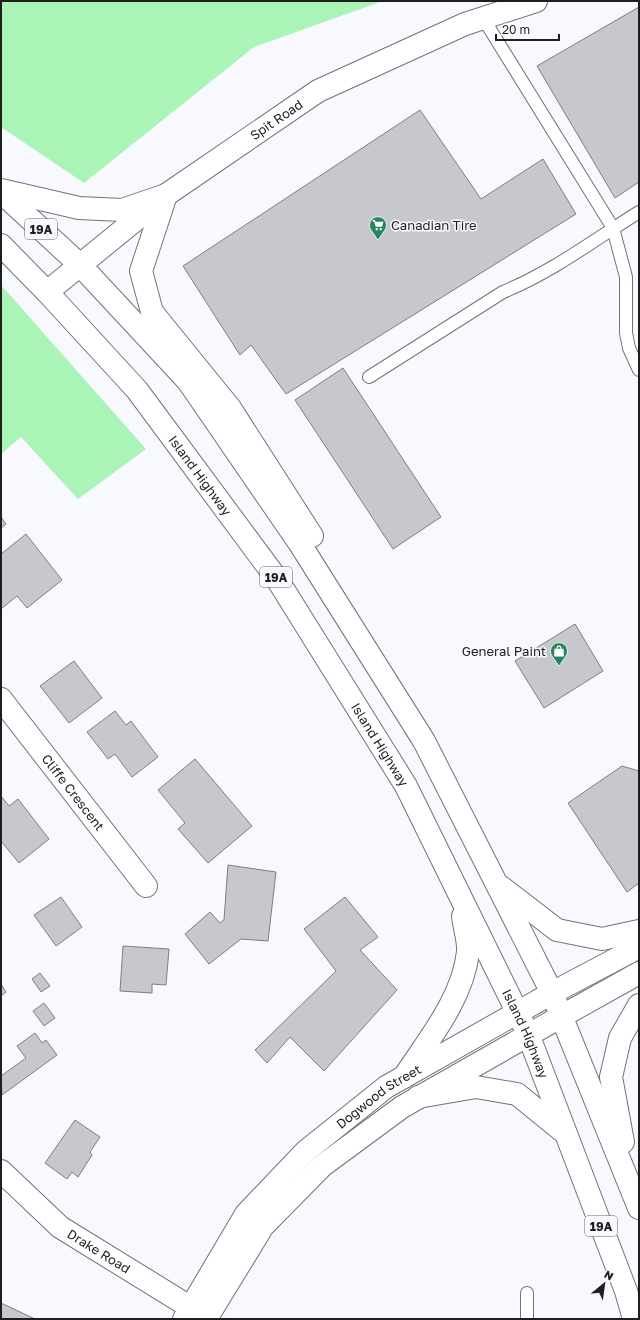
<svg xmlns="http://www.w3.org/2000/svg" width="640" height="1320" font-family="'Golos Text',sans-serif">
<style>
.green{fill:#aaf4b7}
.building{fill:#c6c8cd;stroke:#7d7f83}
.lines{fill:none;stroke-linecap:round;stroke-linejoin:round}
.service-casing{stroke:#717377;stroke-width:14}
.minor-casing{stroke:#717377;stroke-width:24}
.tertiary-casing{stroke:#717377;stroke-width:24}
.secondary-casing{stroke:#717377;stroke-width:24}
.primary-casing{stroke:#717377;stroke-width:24}
.service{stroke:#fff;stroke-width:12}
.minor{stroke:#fff;stroke-width:22}
.tertiary{stroke:#fff;stroke-width:22}
.secondary{stroke:#fff;stroke-width:22}
.primary{stroke:#fff;stroke-width:22}
.labels{text-anchor:middle;dominant-baseline:central;stroke-width:3;stroke-linejoin:round;paint-order:stroke}
.shield{fill:#f7f9fe;stroke:#5e6063;stroke-width:1}
.shield-label{font-size:12px;font-weight:bold;fill:#1d1e20}
.street-label{font-size:13px;fill:#1d1e20;stroke:#f7f9fe}
.poi-label{font-size:13px;fill:#1d1e20;stroke:#f7f9fe;text-anchor:start}
</style>
<rect width="100%" height="100%" fill="#f7f9fe"/>
<g class="green">
<path d="M1 1H383L254 47 84 183 1 127Z"/>
<path d="M1 285 146 449 78 499 21 437 1 454Z"/>
</g>
<g class="building">
<path d="M639 7V182L615 198 537 66Z"/>
<path d="M420 110 481 199 543 159 576 214 286 394 251 345 240 355 183 266Z"/>
<path d="M343 368 441 517 393 549 295 400Z"/>
<path d="M1 517 6 524 1 528Z"/>
<path d="M26 534 62 580 27 608 17 596 1 609V554Z"/>
<path d="M575 624 603 671 544 708 515 661Z"/>
<path d="M74 661 102 698 69 723 40 686Z"/>
<path d="M115 711 126 725 131 721 158 757 132 777 115 754 108 759 87 732Z"/>
<path d="M195 759 252 826 208 863 178 829 185 823 158 790Z"/>
<path d="M622 766 639 771V883L627 892 568 803Z"/>
<path d="M1 796 9 806 18 799 49 839 19 863 1 841Z"/>
<path d="M228 865 276 872 268 941 241 939 209 964 185 934 210 912 220 923 224 920Z"/>
<path d="M61 897 82 927 56 946 34 915Z"/>
<path d="M345 897 378 937 360 950 397 990 324 1071 290 1037 267 1063 255 1050 336 971 304 929Z"/>
<path d="M123 946 169 949 166 985 152 984V993L120 991Z"/>
<path d="M40 973 50 986 41 992 32 979Z"/>
<path d="M1 984 6 992 1 996Z"/>
<path d="M44 1003 55 1018 44 1026 33 1011Z"/>
<path d="M35 1033 42 1043 46 1040 57 1055 2 1095 1 1076 26 1058 17 1046Z"/>
<path d="M75 1120 100 1137 90 1152 92 1155 78 1177 72 1172 67 1179 45 1163Z"/>
<path d="M1 1303 35 1319H1Z"/>
</g>
<g class="lines">
<g class="service-casing">
<g id="service">
<path d="M483 18 613 228 626 277V333L629 348 639 370"/>
<path d="M369 377 503 292C552 272 594 240 639 212"/>
<path d="M527 1293V1319"/>
</g>
</g>
<g class="minor-casing">
<g id="minor">
<path id="s1" d="M47 292 166 195 318 91 465 24 536 1"/>
<path id="s2" d="M1 699 146 886"/>
<path id="s3" d="M1 1171 60 1227 206 1317"/>
</g>
</g>
<g class="tertiary-casing">
<g id="tertiary">
<path d="M552 993 639 947"/>
<path d="M562 1016 639 973"/>
</g>
</g>
<g class="secondary-casing">
<g id="secondary">
<path id="s4" d="M184 1319 246 1214 306 1151 386 1087 552 993"/>
<path d="M206 1319 263 1226 322 1166 402 1107 562 1016"/>
</g>
</g>
<g class="primary-casing">
<g id="primary">
<path d="M1 190 79 208 122 210 166 195"/>
<path d="M1 192 81 266 188 381 300 544 424 741 552 993 639 1208"/>
<path d="M166 195 141 271 152 312 230 408 312 536"/>
<path id="s5" d="M1 245 47 292 137 390 277 579 406 786 528 1034 626 1291 634 1319"/>
<path d="M501 887 557 930 602 939 639 931"/>
<path d="M404 1077C429 1039 463 998 468 952 469 941 464 927 463 916"/>
<path d="M418 1097 476 1087 517 1094 565 1133"/>
<path d="M623 1142 611 1077 620 1038 639 1005"/>
</g>
</g>
<use href="#service" class="service"/>
<use href="#minor" class="minor"/>
<use href="#tertiary" class="tertiary"/>
<use href="#secondary" class="secondary"/>
<use href="#primary" class="primary"/>
</g>
<defs>
<g id="supermarket-pin" transform="scale(0.9)"><path d="M0 17L-7.5 6A9.5 9.5 0 1 1 7.5 6Z" fill="#27865e" stroke="#f7f9fe"/><path d="M-6-5.5h2.5l.6 2H6L4.5 2H-2.5L-4.4-4H-6ZM-1.5 3.2a1.3 1.3 0 1 0 .1 0ZM3 3.2a1.3 1.3 0 1 0 .1 0Z" fill="#fff"/></g>
<g id="shop-pin" transform="scale(0.9)"><path d="M0 17L-7.5 6A9.5 9.5 0 1 1 7.5 6Z" fill="#27865e" stroke="#f7f9fe"/><path d="M-5-2.5h2.3a2.7 3.5 0 0 1 5.4 0H5L5.5 6h-11ZM-1.5-2.5h3a1.5 2.3 0 0 0-3 0Z" fill="#fff"/></g>
</defs>
<g fill-rule="evenodd">
<use href="#supermarket-pin" x="378" y="225"/>
<use href="#shop-pin" x="559" y="651"/>
</g>
<g class="labels">
<g class="shield">
<rect x="25" y="219" width="32" height="20" rx="3"/>
<rect x="260" y="567" width="32" height="20" rx="3"/>
<rect x="585" y="1216" width="32" height="20" rx="3"/>
</g>
<g class="shield-label">
<text x="41" y="229">19A</text>
<text x="276" y="577">19A</text>
<text x="601" y="1226">19A</text>
</g>
<g class="street-label">
<text stroke="none"><textPath href="#s1" startOffset="287">Spit Road</textPath></text>
<text stroke="none"><textPath href="#s5" startOffset="305">Island Highway</textPath></text>
<text stroke="none"><textPath href="#s5" startOffset="629">Island Highway</textPath></text>
<text stroke="none"><textPath href="#s2" startOffset="118">Cliffe Crescent</textPath></text>
<text stroke="none"><textPath href="#s5" startOffset="953">Island Highway</textPath></text>
<text stroke="none"><textPath href="#s4" startOffset="300">Dogwood Street</textPath></text>
<text stroke="none"><textPath href="#s3" startOffset="127">Drake Road</textPath></text>
</g>
<g class="poi-label">
<text x="391" y="225">Canadian Tire</text>
<text x="546" y="651" text-anchor="end">General Paint</text>
</g>
</g>
<rect width="640" height="1320" fill="none" stroke="#1d1e20" stroke-width="4"/>
<g transform="translate(604 1284) rotate(29)" stroke="#f7f9fe" stroke-width="3" paint-order="stroke">
<path d="M0-3L7 15L0 10L-7 15Z" fill="#1d1e20"/>
<text y="-6" font-size="11" font-weight="bold" text-anchor="middle" fill="#1d1e20">N</text>
</g>
<path d="M496 34v6h63v-6" fill="none" stroke="#1d1e20" stroke-width="2"/>
<text x="502" y="34" font-size="12" fill="#1d1e20" stroke="#f7f9fe" stroke-width="3" paint-order="stroke">20 m</text>
</svg>
